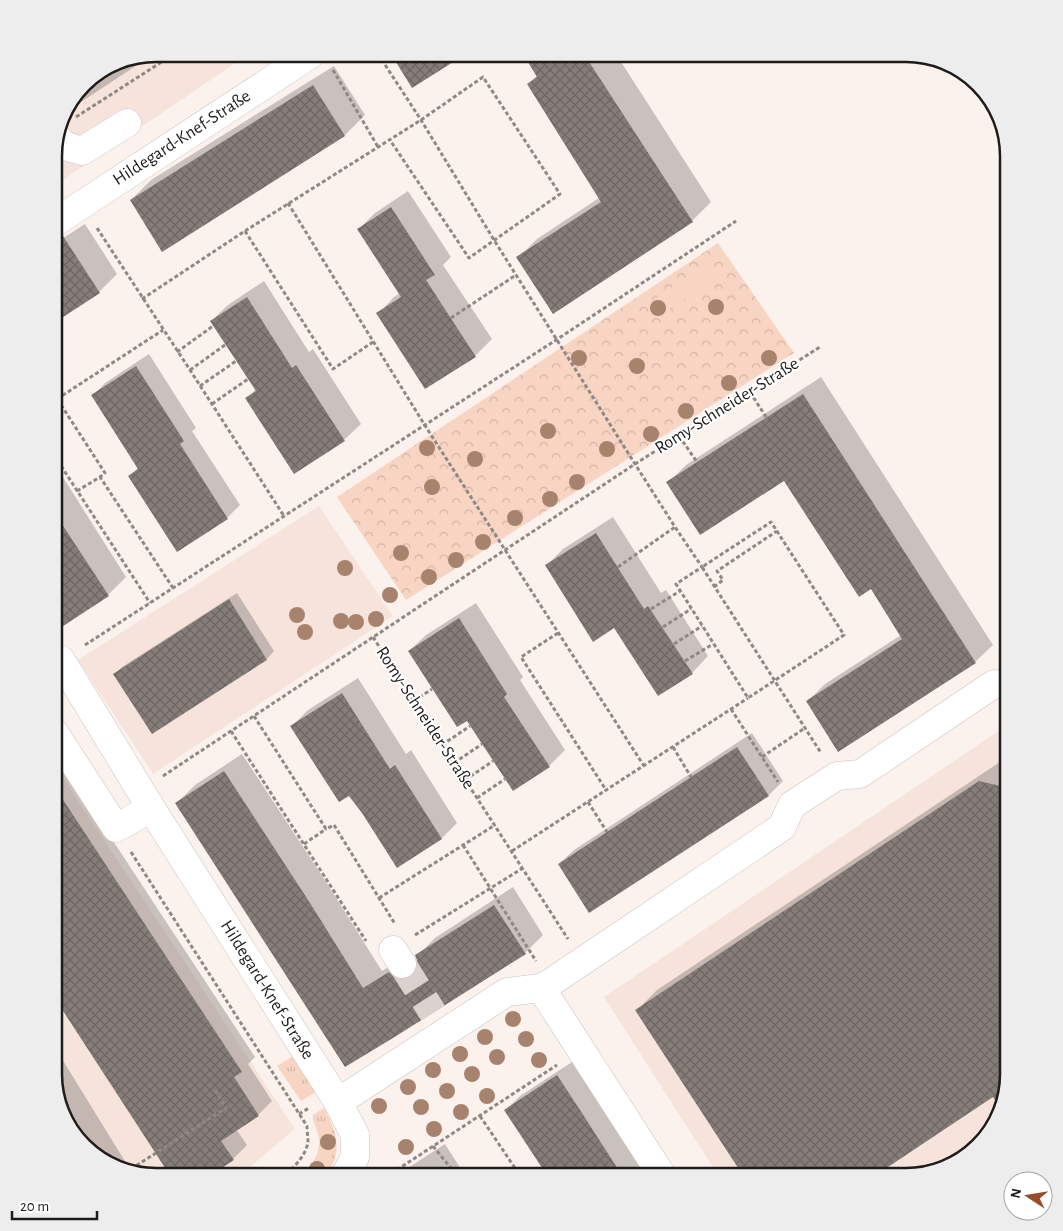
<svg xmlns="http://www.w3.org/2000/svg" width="1063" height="1231" font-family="'Alegreya Sans',sans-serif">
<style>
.built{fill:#f6e4dc}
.grass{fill:url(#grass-tufts)}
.park{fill:url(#park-crowns)}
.pitch{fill:#f8d4c3}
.shadow{fill:#0003}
.building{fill:url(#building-cross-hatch)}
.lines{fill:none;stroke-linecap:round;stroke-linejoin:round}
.minor-tunnel{stroke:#dbd2cd;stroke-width:28;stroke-dasharray:28 14;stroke-linecap:butt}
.minor-casing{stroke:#cbc2bd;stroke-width:29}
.path{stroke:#8f8985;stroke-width:3;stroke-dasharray:4 2.5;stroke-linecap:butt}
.minor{stroke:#fff;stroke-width:28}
.tree{fill:#a7836e}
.labels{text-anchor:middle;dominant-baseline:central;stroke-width:4;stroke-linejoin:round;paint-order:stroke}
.street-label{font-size:18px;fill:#1e1b19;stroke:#fff}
.rim{fill:none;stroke:#1e1b19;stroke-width:2.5}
</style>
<defs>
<pattern id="grass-tufts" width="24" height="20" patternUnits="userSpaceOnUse" patternTransform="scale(1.25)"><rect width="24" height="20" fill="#f8d4c3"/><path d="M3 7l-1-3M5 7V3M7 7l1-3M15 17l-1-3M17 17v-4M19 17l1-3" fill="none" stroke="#d4b5a7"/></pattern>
<pattern id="park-crowns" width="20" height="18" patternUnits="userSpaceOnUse" patternTransform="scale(1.25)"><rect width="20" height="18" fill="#f8d4c3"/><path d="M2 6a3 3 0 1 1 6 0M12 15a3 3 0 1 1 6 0" fill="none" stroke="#d4b5a7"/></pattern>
<pattern id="building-cross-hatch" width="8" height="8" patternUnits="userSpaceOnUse" patternTransform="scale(1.25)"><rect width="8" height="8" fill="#867d79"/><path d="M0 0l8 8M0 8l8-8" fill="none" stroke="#6d6662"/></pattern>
</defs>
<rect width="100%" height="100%" fill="#fcf2ed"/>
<g class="built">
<path d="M156 54H249L54 186V149L64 111 88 79 117 61Z"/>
<path d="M319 506 393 616 153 774 78 660Z"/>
<path d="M1009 724V1075L999 1120 969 1156 907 1177H719L604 997Z"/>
<path d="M54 764 295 1129 238 1177H156L111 1167 75 1137 54 1075Z"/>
</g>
<g class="grass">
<path d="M293 1056 316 1092 301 1101 277 1066Z"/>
<path d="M324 1108C338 1134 343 1152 325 1177H299C313 1166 324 1149 317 1131 316 1125 312 1122 313 1115Z"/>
</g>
<path class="park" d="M718 243 794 353 406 600 337 497Z"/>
<path class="pitch" d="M710 262 719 277 666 311 657 297Z"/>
<g class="shadow">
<path d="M154 54 75 106 72 101 88 79 117 61Z"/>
<path d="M392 54H464L413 86Z"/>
<path d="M525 54H616L711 202 692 221 518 258 537 239 599 198 528 84 538 75Z"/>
<path d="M334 66 365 115 345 135 162 250 131 200 151 180Z"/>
<path d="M408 191 451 257 443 265 492 339 475 356 378 314 394 297 400 293 359 229 375 213Z"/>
<path d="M85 224 117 274 99 292 54 321V244Z"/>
<path d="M264 281 309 352 313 349 361 424 344 440 247 398 256 389 211 321 228 305Z"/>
<path d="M149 354 196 428 192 431 240 505 227 518 130 476 138 468 93 396 105 383Z"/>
<path d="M821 377 993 645 975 662 808 701 825 684 901 635 871 588 784 479 668 483 686 465Z"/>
<path d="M54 463 126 577 108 595 61 626 54 616Z"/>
<path d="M613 517 661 593 666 590 708 656 692 673 615 626 546 566 563 549Z"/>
<path d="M237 593 274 651 267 659 152 733 115 674 122 667Z"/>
<path d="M476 603 523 677 520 680 565 750 549 766 409 651 426 635Z"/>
<path d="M358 678 406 754 411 750 457 823 442 838 363 813 292 726 308 710Z"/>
<path d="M752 733 783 781 769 795 589 911 559 864 574 850Z"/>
<path d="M54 751 255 1057 248 1064 272 1101 258 1115 236 1129 247 1145 233 1159 205 1177H173L54 995Z"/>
<path d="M242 754 328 885 382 971 408 955 414 960 418 961 417 956 435 938 513 887 543 935 525 953 392 1037 177 803 195 785Z"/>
<path d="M1000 762 1009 764V1075L1002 1108 993 1095 870 1177H746L637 1010 657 990Z"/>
<path d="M54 1046 131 1171 111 1167 75 1137 54 1075Z"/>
<path d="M572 1062 647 1177H549L506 1110 520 1096Z"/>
<path d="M445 1144 466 1177H394Z"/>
</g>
<g class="building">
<path d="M391 54H466L412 88Z"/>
<path d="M523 54H584L693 222 553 314 516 257 601 202 527 84 537 77Z"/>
<path d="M313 85 345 136 162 252 130 200Z"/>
<path d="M391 207 435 275 426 280 476 357 425 389 376 313 401 297 357 229Z"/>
<path d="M63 236 100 293 54 323V238Z"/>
<path d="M247 297 292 368 296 365 345 441 294 474 245 398 256 391 210 321Z"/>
<path d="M136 366 184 441 180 444 228 519 177 552 128 476 138 469 91 395Z"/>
<path d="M803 394 976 663 838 752 806 701 902 639 871 589 859 597 784 481 700 535 666 482Z"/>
<path d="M54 512 109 596 54 632Z"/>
<path d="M596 533 644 609 648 606 693 674 658 696 614 628 593 642 545 565Z"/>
<path d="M229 599 267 660 152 734 113 674Z"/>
<path d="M459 618 507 694 504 697 550 767 513 791 467 721 457 727 408 651Z"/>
<path d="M342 693 390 769 395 765 442 839 397 868 362 813 349 796 339 802 290 726Z"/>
<path d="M737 747 769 796 589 913 558 864Z"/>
<path d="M224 771 310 903 363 988 389 972 395 978 403 980 410 977 416 971 418 963 415 955 494 905 526 954 393 1038 345 1067 175 803Z"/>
<path d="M979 781 1009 788V1075L1001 1109 993 1097 873 1177H744L635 1010Z"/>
<path d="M54 786 242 1072 234 1077 259 1116 221 1141 234 1160 208 1177H171L54 997Z"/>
<path d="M557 1075 582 1113 623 1177H548L504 1110Z"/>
</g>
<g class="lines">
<path class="minor-tunnel" d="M402 964 433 1013"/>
<g class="minor-casing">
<g id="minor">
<path d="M57 138 65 146 82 151 127 123"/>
<path d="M54 223 311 54"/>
<path d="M54 656 61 660 151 808 338 1102 355 1135V1157L344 1177"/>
<path d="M54 732 116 828 151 808"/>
<path d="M393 950 402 964"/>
<path d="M541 988 663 1177"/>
<path d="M338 1102 507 992 541 988 550 983 782 827 792 805 837 776 860 774 994 684"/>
</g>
</g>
<g class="path">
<path d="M378 54 421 120 494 240 635 464 675 527 702 567 676 584 748 698 844 635 771 522 702 567 821 753"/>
<path d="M333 70 378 147"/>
<path d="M76 117 174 54"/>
<path d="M288 203 424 424 644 766"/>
<path d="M97 228 190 370 284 516"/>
<path d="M245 231 333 369 373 342"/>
<path d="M142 299 245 231 421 120 483 77 560 194 469 258 390 140"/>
<path d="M451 318 516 275"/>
<path d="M177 352 213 326"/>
<path d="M190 370 225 345"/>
<path d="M200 386 236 361"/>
<path d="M750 392 766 417"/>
<path d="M54 394 105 473 100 477"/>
<path d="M57 399 163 330"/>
<path d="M212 404 248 379"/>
<path d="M679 436 697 462"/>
<path d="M54 455 150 603"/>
<path d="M77 491 100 477 173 588"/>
<path d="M618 567 675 527"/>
<path d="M714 587 723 580 717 571 777 531"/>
<path d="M651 609 680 591"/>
<path d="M663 627 691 609"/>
<path d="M558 633 521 657 606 790"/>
<path d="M373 637 568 939"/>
<path d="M674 644 702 626"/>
<path d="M85 645 556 340 736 221"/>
<path d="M685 661 713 644"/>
<path d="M414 701 432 689"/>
<path d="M731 709 778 782"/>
<path d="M254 716 326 829 334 825 395 924"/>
<path d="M231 731 366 941"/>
<path d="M442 745 470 726"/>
<path d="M673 747 691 777"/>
<path d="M762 757 805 728"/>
<path d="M454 763 482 744"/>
<path d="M163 776 635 464 820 347"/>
<path d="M465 780 493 761"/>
<path d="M477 798 505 779"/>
<path d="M588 802 607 832"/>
<path d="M304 844 326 829"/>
<path d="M463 845 536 961"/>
<path d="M512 851 748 698"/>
<path d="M131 852 307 1126C307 1131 308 1137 308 1142 306 1156 292 1170 282 1177"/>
<path d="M379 898 495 825"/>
<path d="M415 935 523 868"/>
<path d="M299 1114 309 1108"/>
<path d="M480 1116 521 1177"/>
<path d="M433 1146 454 1172 462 1177"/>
<path d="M131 1169 226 1108 215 1090"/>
<path d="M386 1177 557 1065"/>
</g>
<use href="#minor" class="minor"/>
</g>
<g class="tree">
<circle cx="716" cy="307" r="8"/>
<circle cx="658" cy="308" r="8"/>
<circle cx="579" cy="358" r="8"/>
<circle cx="769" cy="358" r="8"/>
<circle cx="637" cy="366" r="8"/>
<circle cx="729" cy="383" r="8"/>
<circle cx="686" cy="411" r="8"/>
<circle cx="548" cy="431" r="8"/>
<circle cx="651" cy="434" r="8"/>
<circle cx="427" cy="448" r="8"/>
<circle cx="607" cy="449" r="8"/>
<circle cx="475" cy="459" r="8"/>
<circle cx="577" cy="482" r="8"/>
<circle cx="432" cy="487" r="8"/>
<circle cx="550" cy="499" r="8"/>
<circle cx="515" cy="518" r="8"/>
<circle cx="483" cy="542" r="8"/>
<circle cx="401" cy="553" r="8"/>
<circle cx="456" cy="560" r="8"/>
<circle cx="345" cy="568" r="8"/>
<circle cx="429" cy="577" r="8"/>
<circle cx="390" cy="595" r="8"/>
<circle cx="297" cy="615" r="8"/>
<circle cx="376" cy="619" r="8"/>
<circle cx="341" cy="621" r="8"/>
<circle cx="356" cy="622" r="8"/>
<circle cx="305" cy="632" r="8"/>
<circle cx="513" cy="1019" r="8"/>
<circle cx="485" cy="1037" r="8"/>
<circle cx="526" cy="1039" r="8"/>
<circle cx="460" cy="1054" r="8"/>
<circle cx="497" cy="1057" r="8"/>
<circle cx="539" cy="1060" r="8"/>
<circle cx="433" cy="1070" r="8"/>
<circle cx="472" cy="1074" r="8"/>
<circle cx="408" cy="1087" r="8"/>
<circle cx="447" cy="1091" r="8"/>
<circle cx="487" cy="1096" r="8"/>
<circle cx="379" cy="1106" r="8"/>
<circle cx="421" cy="1107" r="8"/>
<circle cx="461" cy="1112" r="8"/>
<circle cx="434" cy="1129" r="8"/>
<circle cx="328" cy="1142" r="8"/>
<circle cx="406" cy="1147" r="8"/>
<circle cx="317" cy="1169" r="8"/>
</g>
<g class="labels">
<g class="street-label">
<text transform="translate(182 138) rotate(-33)">Hildegard-Knef-Straße</text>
<text transform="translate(727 406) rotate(-32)">Romy-Schneider-Straße</text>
<text transform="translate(425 718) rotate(57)">Romy-Schneider-Straße</text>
<text transform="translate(267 990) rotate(58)">Hildegard-Knef-Straße</text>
</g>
</g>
<path d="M0 0H1063V1231H0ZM156 62H906A94 94 0 0 1 1000 156V1074A94 94 0 0 1 906 1168H156A94 94 0 0 1 62 1074V156A94 94 0 0 1 156 62Z" fill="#ededed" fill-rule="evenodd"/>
<path class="rim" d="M156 62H906A94 94 0 0 1 1000 156V1074A94 94 0 0 1 906 1168H156A94 94 0 0 1 62 1074V156A94 94 0 0 1 156 62Z"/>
<g transform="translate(1028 1196) rotate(282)"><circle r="24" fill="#ffffff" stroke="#a5a4a3"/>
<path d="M0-4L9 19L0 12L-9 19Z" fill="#964e2a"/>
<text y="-8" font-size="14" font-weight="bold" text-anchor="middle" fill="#1e1b19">N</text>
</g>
<path d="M12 1211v8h85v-8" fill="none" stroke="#1e1b19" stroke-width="2.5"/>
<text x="20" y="1211" font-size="15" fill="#1e1b19" stroke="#ffffff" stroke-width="4" paint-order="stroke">20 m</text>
</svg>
